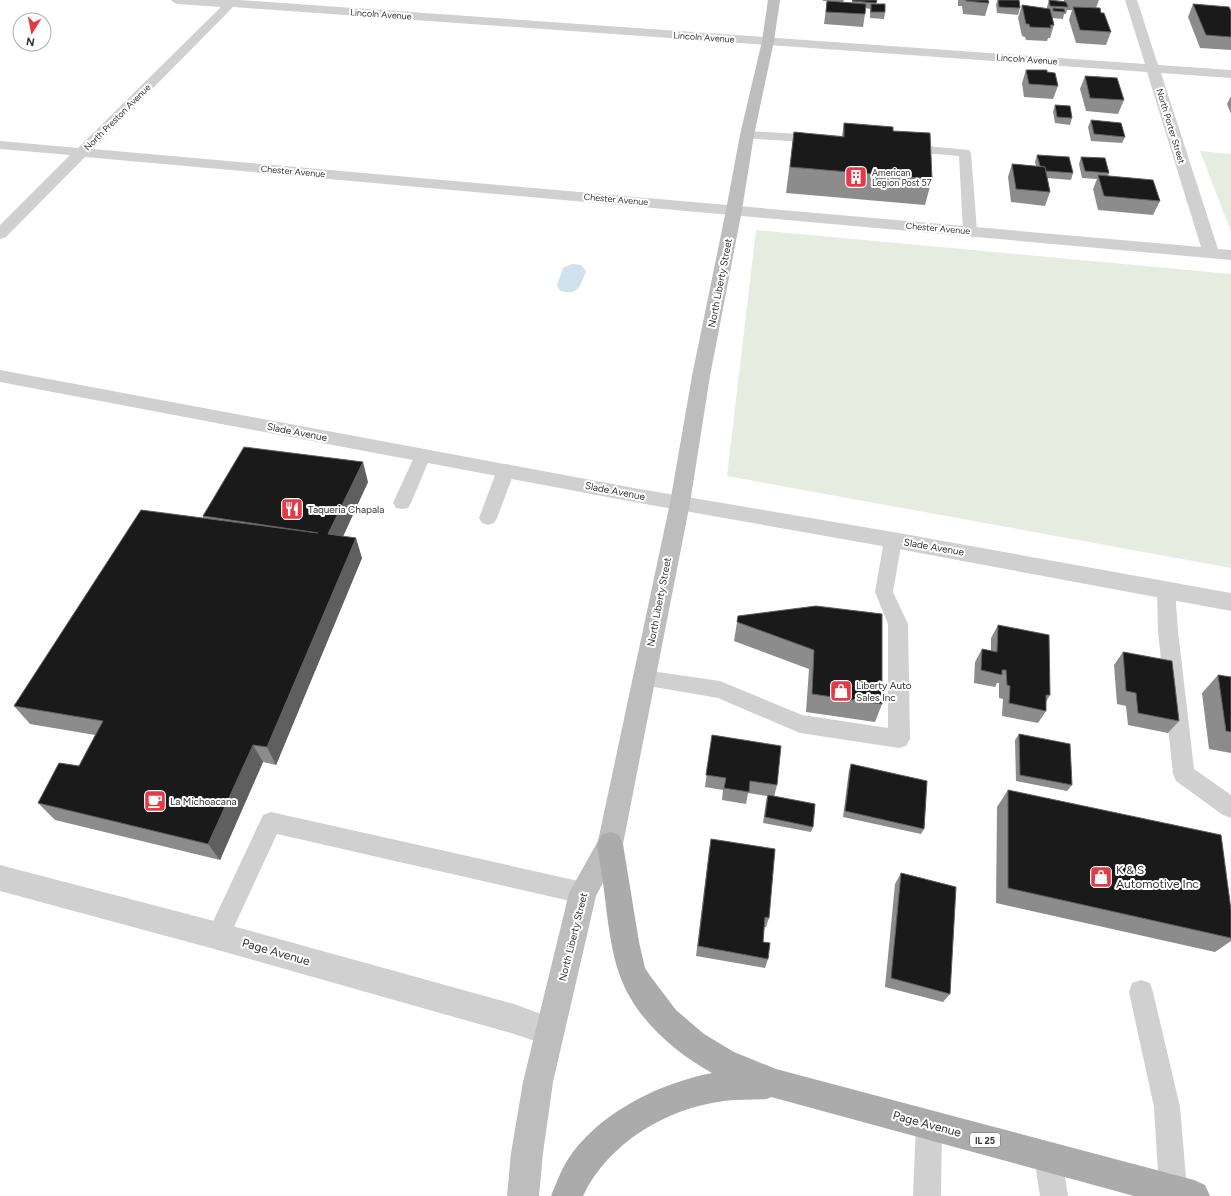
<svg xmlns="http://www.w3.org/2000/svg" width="1231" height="1196" font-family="Figtree,sans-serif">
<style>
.green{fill:#e6ecdf}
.water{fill:#cfe2ee}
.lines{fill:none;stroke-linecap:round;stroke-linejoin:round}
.lane{fill:#d0d0d0;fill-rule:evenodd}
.street{fill:#d0d0d0;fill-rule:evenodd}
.secondary{fill:#bdbdbd;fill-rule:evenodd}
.primary{fill:#ababab;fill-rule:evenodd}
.wall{fill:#8c8c8c}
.shaded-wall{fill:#5f5f5f}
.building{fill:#1a1a1a;stroke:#5f5f5f}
.labels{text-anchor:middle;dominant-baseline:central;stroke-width:4;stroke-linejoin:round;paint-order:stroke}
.far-street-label{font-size:9px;fill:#333;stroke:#fff}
.far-poi-label{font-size:9px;fill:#333;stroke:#fff;text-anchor:start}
.shield{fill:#fff;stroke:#707070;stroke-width:1}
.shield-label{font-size:9px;font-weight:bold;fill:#333}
.street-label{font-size:10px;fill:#333;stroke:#fff}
.poi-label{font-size:10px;fill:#333;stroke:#fff;text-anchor:start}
.near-poi-label{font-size:12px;fill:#333;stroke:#fff;text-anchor:start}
.near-street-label{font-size:12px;fill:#333;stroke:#fff}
</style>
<rect width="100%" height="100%" fill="#fff"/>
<g class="green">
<path d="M1200 151 1231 154V232Z"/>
<path d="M756 230 1231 274V568L727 476Z"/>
</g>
<path class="water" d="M572 264 581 265 586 271C580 286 579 296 560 291L557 285 563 268Z"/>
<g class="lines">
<g class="lane">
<path d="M747 131 818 135 822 136 824 139 822 142 818 143 743 138 741 135 743 132Z"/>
<path d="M904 144 969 150 971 153 977 231 975 234H965L963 231 959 156 900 151 898 148 900 145Z"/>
<path d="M423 449 429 451 431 455 411 503 408 508 402 509 396 508 393 503 415 455 417 451Z"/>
<path d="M506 464 512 466 515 470 497 518 494 523 488 525 482 523 479 518 497 470 500 466Z"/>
<path d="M893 533 899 535 902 540 893 592 908 624 910 739 906 746 899 748 800 733 718 698 637 684 634 678 637 672 644 670 720 681 802 715 888 728V624L875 592 884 540 887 535Z"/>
<path d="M1166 583 1173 585 1175 590 1178 631 1194 769 1231 795V818L1223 815 1176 781 1173 774 1158 631 1157 590 1159 585Z"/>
<path d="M271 812 583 882 591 885 595 893 591 901 583 904 277 834 226 944 218 948 210 944 206 936 210 928 263 815Z"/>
<path d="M1141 980 1150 983 1153 992 1180 1107 1187 1190 1184 1196H1162L1159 1190 1154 1107 1129 992 1132 983Z"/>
<path d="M929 1112 938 1116 942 1125 941 1196H913L916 1125 920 1116Z"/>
<path d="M1048 1143 1058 1147 1062 1157 1068 1196H1040L1034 1157 1038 1147Z"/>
</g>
<g class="street">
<path d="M171 0H240L1145 64 1125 0H1137L1158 65 1231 70V78L1161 73 1218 249 1231 250V260L85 157 6 237 0 239V225L70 155 0 149V141L78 148 221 7 177 4 173 2ZM233 7 1147 72 1201 247 93 149Z"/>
<path d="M0 370 634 488 893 532 1231 593V611L893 548 634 502 0 382Z"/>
<path d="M0 865 218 922 514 1004 560 1021 565 1031 560 1041 550 1046 514 1034 218 950 0 891Z"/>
</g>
<path class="secondary" d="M768 0H780L774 41 754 135 742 210 710 376 690 503 623 844 596 896 553 1082 543 1153 539 1196H507L511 1153 523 1082 569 893 598 841 670 503 692 376 726 210 740 135 762 41Z"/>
<path class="primary" d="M610 832 619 835 623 844 639 942 645 968 651 977 676 1010 704 1034 734 1052 776 1069 1194 1180 1205 1185 1210 1196H1134L771 1097 767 1099C753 1100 738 1099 724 1101 667 1108 608 1143 583 1196H551C557 1181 563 1165 573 1152 605 1110 661 1083 712 1073 674 1052 635 1018 620 976 612 954 609 930 606 907 604 886 600 865 597 844L601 835Z"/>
</g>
<g class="wall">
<path d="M823 0H844L843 2 852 3V0H877L876 4 885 12 884 19 870 18V9L866 8 865 14 863 27 824 24 827 1H823Z"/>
<path d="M958 0H988L989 3 985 16 963 14 962 6H958Z"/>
<path d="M998 0H1019L1020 8 1018 15 997 13 996 4Z"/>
<path d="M1049 0 1064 1V0H1099L1096 8 1101 13 1111 32 1106 45 1076 43 1069 20 1072 10H1067L1066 14H1064L1063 19 1052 18 1054 25 1050 38H1048L1047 41 1026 40 1025 37 1022 36 1018 18 1022 5 1047 9V7Z"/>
<path d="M1193 4 1231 11V50L1200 48 1188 17Z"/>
<path d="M1026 70 1047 72 1058 86 1053 99 1024 97 1022 83Z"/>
<path d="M1085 76 1124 100 1118 114 1086 111 1080 89Z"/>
<path d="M1231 96V114L1227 104Z"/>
<path d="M1055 105 1072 118 1070 125 1055 123 1053 112Z"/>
<path d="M1091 120 1125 137 1122 143 1091 141 1088 127Z"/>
<path d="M844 123 893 131 932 179 925 205 786 193 794 132 842 136Z"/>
<path d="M1037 155 1073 173 1071 180 1047 178 1050 192 1045 206 1011 202 1008 177 1012 164 1036 166 1035 162Z"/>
<path d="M1081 157 1109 173 1108 176 1160 201 1153 215 1098 210 1093 189 1097 179 1082 178 1079 164Z"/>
<path d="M368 482 343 536 362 558 276 765 263 762 220 860 55 820 38 803 79 766 95 735 30 724 14 706 203 518V516Z"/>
<path d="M816 606 882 704 875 722 806 712 809 669 734 641 738 616Z"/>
<path d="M998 625 1050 695 1046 702V711L1038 723 1002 716 1003 699 999 698V683H997L995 687 974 683 975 662 982 649 991 651V638Z"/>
<path d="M1123 652 1179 721 1168 733 1128 725 1126 706 1117 704 1114 665Z"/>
<path d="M1218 675 1231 677V753L1209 749 1202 693Z"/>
<path d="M1019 734 1072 785 1067 791 1016 781 1015 740Z"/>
<path d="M712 735 777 785 774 797 813 827 811 832 763 823 766 801 767 796 748 793 746 804 722 800 723 790 705 787Z"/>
<path d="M851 764 924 829 921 834 843 817 849 770Z"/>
<path d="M1008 790 1231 910V941L1215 952 996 903 997 807Z"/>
<path d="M711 839 769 918 766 927H764L763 942 768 959 765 968 696 956 709 850Z"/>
<path d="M901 873 950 994 943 1002 885 987 895 884Z"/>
</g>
<g class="shaded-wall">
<path d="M363 462 368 482 335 554 328 534Z"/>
<path d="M356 538 362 558 276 765 267 747Z"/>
<path d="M253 745 263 762 220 860 208 844Z"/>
</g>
<g class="building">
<path d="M853 0H877L876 3 853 1Z"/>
<path d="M966 0H988L989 3 966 1Z"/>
<path d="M998 0H1019L1020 8 999 7Z"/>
<path d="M1049 0 1066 2 1068 7 1050 6Z"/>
<path d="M827 1 866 4 865 14 826 12Z"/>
<rect x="871" y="4" width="14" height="8"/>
<path d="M1193 4 1229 7 1231 11V37L1206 35Z"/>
<path d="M1022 5 1050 9 1054 25H1050L1051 28 1030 27 1029 24H1026Z"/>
<path d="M1073 7 1100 8 1101 13H1104L1111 32 1080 30Z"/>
<path d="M1053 8 1064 9 1065 12 1053 11Z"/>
<path d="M1026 70H1047V72L1055 73 1058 86 1029 84Z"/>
<path d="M1085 76 1117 78 1124 100 1090 98Z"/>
<path d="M1055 105 1070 106 1072 118 1057 117Z"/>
<path d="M1091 120 1121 123 1125 137 1094 134Z"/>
<path d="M844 123 893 127V131L930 133 932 179 790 167 794 132 844 137Z"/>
<path d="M1037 155 1069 157 1073 173 1046 171 1045 167 1040 166Z"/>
<path d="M1081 157 1105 158 1109 173 1085 171Z"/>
<path d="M1012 164 1045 167 1050 192 1016 189Z"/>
<path d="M1098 175 1153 180 1160 201 1104 196Z"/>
<path d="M244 447 363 462 328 534 356 538 267 747 253 745 208 844 38 803 59 763 79 766 103 721 14 706 141 510 318 533 203 516Z"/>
<path d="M816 606 882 614V704L812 694 814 650 737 622 738 616Z"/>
<path d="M998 625 1049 635 1050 695H1046V711L1009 703 1010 686 1007 685 1006 670H1002V675L981 670 982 649 997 652Z"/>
<path d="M1123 652 1172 661 1179 721 1138 713 1136 693 1126 691Z"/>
<path d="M1218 675 1231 677V732L1226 731Z"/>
<path d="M1019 734 1070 744 1072 785 1020 775Z"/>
<path d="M712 735 781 746 777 785 750 781 749 792 724 788 726 778 706 775Z"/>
<path d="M851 764 927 781 924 829 845 811Z"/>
<path d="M1008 790 1221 835 1231 910V938L1008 888Z"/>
<path d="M768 795 815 804 813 827 765 817Z"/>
<path d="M711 839 775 849 769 918 765 917 763 942 770 943 768 959 698 946Z"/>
<path d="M901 873 956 887 950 994 891 978Z"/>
</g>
<defs>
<g id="building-square" transform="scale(1.15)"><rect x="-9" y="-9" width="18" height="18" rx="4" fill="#e63946" stroke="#fff"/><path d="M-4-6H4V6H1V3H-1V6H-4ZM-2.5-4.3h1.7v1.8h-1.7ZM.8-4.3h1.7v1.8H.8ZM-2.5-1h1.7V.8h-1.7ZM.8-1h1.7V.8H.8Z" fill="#fff"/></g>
<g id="restaurant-square" transform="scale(1.15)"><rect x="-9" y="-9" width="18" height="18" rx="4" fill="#e63946" stroke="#fff"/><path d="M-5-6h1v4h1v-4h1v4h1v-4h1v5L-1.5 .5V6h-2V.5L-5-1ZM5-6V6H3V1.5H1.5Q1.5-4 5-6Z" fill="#fff"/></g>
<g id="shop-square" transform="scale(1.15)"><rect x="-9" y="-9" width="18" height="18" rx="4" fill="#e63946" stroke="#fff"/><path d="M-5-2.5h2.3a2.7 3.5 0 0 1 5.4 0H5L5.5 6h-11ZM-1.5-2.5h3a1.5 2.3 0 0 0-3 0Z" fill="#fff"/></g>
<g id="cafe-square" transform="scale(1.15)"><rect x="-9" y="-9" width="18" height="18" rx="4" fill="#e63946" stroke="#fff"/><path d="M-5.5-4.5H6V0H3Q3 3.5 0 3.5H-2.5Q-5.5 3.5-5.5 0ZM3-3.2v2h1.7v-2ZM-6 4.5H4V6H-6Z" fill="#fff"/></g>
</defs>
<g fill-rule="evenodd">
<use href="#building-square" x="856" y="177"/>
<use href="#restaurant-square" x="292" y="509"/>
<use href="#shop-square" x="841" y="691"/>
<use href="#cafe-square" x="155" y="801"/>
<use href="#shop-square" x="1101" y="877"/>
</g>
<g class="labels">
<g class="far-street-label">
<text transform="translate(381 14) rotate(4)">Lincoln Avenue</text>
<text transform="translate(704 37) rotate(4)">Lincoln Avenue</text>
<text transform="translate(1027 59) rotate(4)">Lincoln Avenue</text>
<text transform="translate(117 117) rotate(-45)">North Preston Avenue</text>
<text transform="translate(1171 126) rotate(73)">North Porter Street</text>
<text transform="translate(293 171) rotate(5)">Chester Avenue</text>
<text transform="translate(616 199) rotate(5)">Chester Avenue</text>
<text transform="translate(938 228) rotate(5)">Chester Avenue</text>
</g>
<g class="far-poi-label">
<text x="872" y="172">American<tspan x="872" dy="10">Legion Post 57</tspan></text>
</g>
<rect class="shield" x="970" y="1133" width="30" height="14" rx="3"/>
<g class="shield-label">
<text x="985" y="1140">IL 25</text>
</g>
<g class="street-label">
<text transform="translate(720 283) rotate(-79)">North Liberty Street</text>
<text transform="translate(297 432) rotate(11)">Slade Avenue</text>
<text transform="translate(615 491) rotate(11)">Slade Avenue</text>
<text transform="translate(934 547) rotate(10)">Slade Avenue</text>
<text transform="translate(659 602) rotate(-79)">North Liberty Street</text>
<text transform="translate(573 937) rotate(-76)">North Liberty Street</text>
</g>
<g class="poi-label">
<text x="308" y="509">Taqueria Chapala</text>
<text x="856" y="685">Liberty Auto<tspan x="856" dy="12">Sales Inc</tspan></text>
<text x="170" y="801">La Michoacana</text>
</g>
<g class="near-poi-label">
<text x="1116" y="870">K &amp; S<tspan x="1116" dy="14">Automotive Inc</tspan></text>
</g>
<g class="near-street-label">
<text transform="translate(276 952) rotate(16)">Page Avenue</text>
<text transform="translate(927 1124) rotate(15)">Page Avenue</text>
</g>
</g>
<g transform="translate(32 32) rotate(190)"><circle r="19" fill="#ffffff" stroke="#adadad"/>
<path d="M0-3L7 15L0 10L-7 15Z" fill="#e63946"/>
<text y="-6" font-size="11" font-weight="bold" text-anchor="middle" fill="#333333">N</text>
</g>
</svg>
